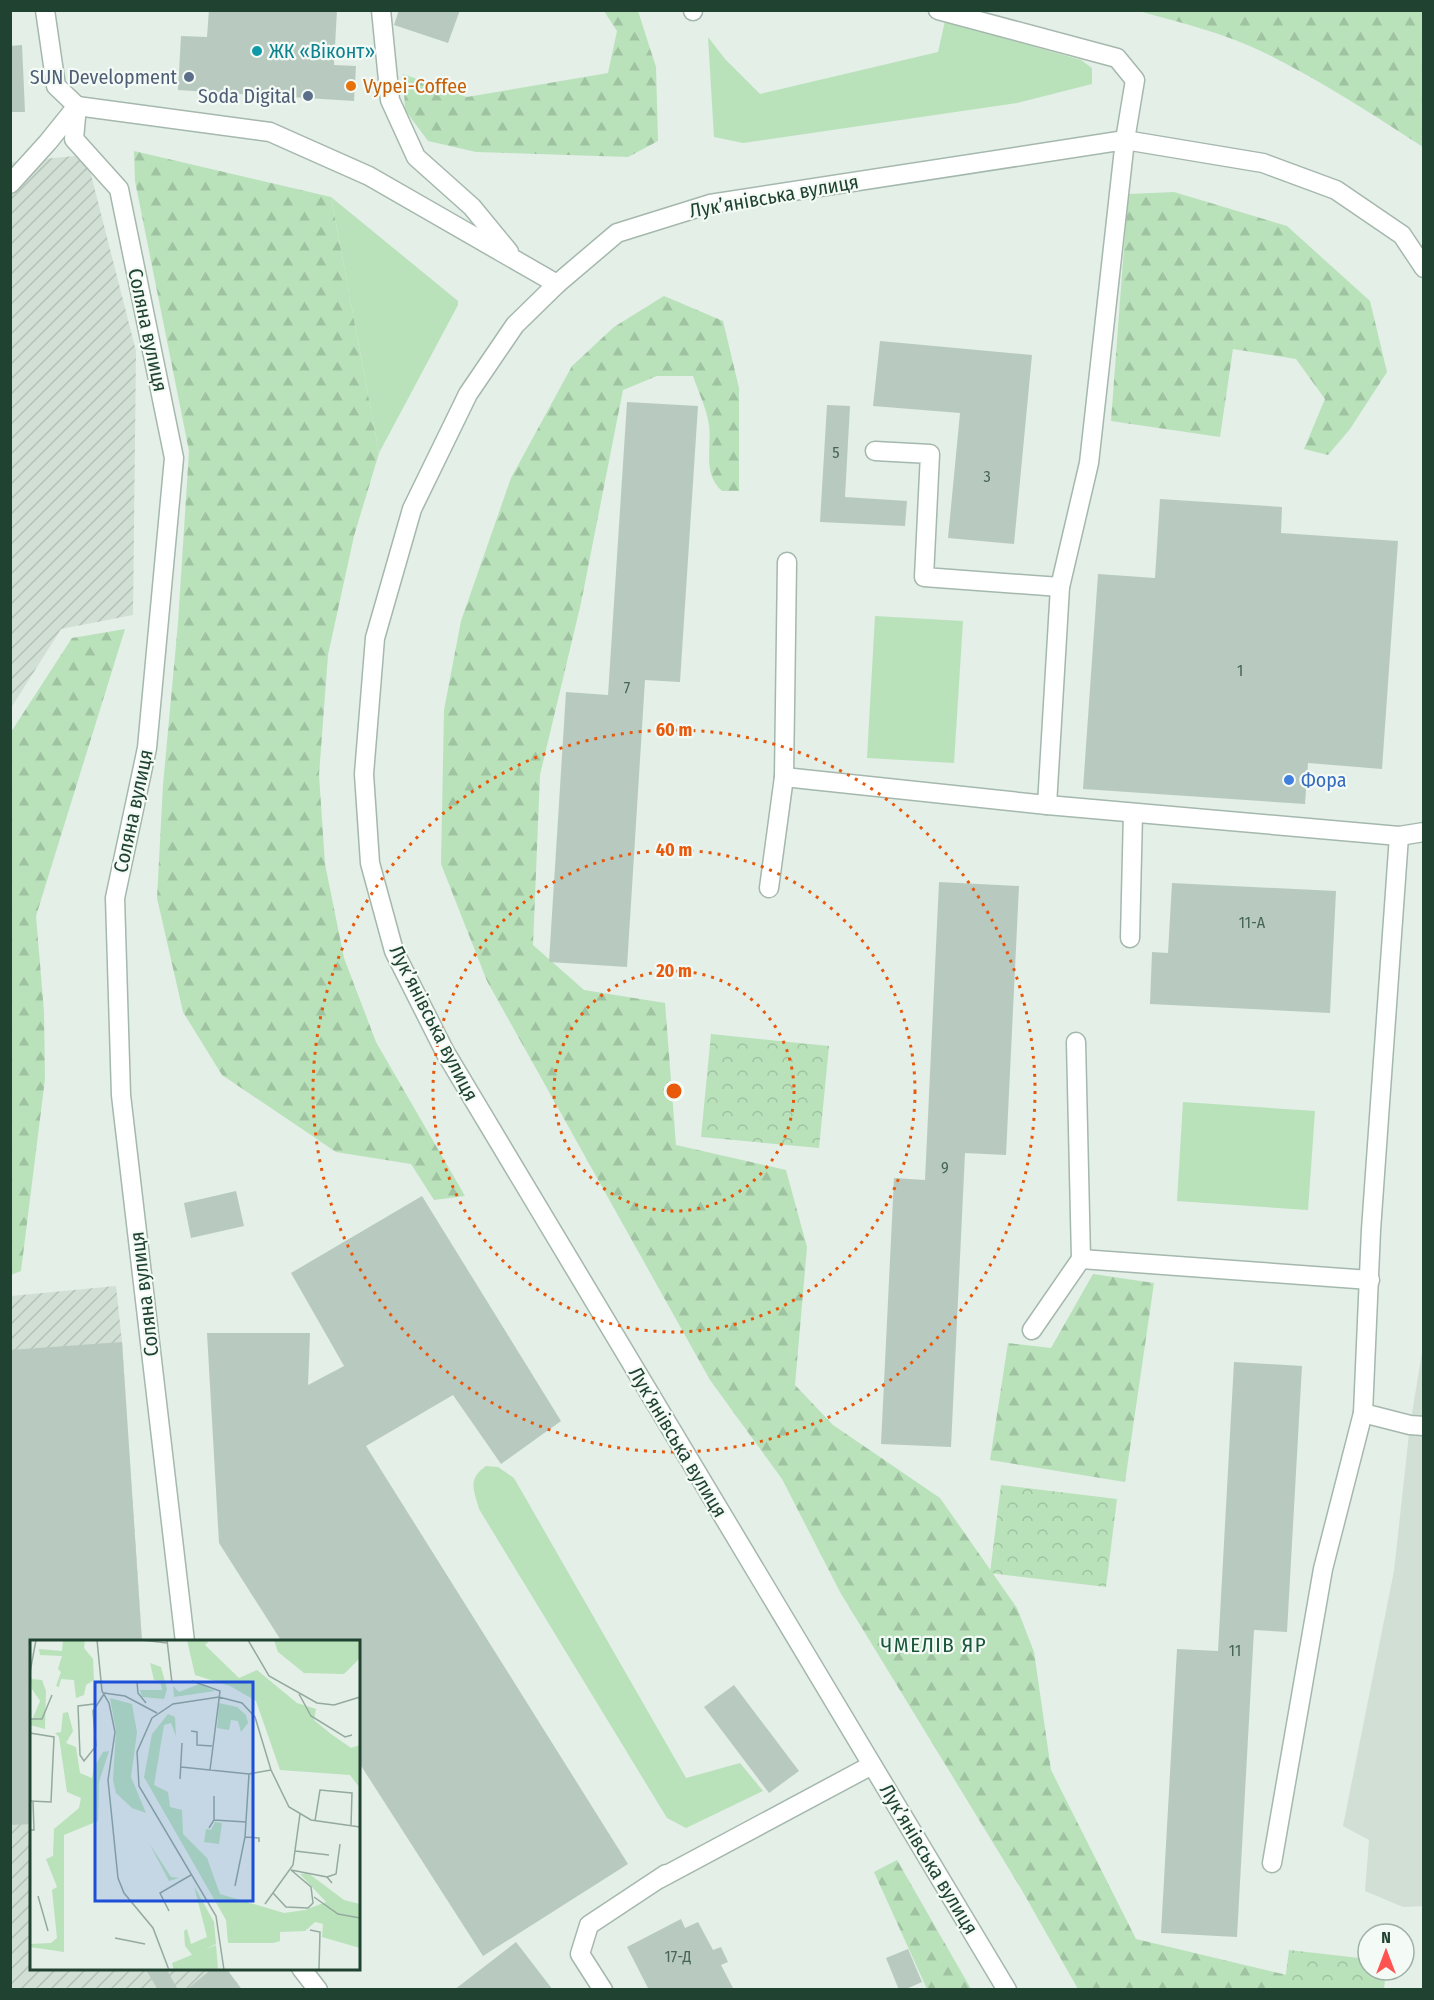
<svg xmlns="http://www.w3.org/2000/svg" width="1434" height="2000" font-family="'Fira Sans Condensed',sans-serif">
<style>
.built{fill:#d1dfd5}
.industrial{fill:url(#industrial-furrows)}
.green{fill:#b9e2bb}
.forest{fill:url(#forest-firs)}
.park{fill:url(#park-crowns)}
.building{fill:#b8cabf}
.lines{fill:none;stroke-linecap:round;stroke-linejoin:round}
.minor-casing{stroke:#a5b8ad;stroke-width:21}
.minor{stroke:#fff;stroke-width:18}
.ring{fill:none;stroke:#e8590c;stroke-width:3;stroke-dasharray:3 6}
.culture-dot{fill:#0f9aa8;stroke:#f4faf6;stroke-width:2}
.service-dot{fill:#5c6f8a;stroke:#f4faf6;stroke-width:2}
.food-dot{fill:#e8710a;stroke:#f4faf6;stroke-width:2}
.shop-dot{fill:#3f7fe0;stroke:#f4faf6;stroke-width:2}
.labels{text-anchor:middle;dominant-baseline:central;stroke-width:4.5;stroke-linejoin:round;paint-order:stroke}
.number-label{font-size:16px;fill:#466554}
.culture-label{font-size:20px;fill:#0d838f;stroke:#f4faf6;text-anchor:start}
.service-label{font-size:20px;fill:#4e5e75;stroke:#f4faf6;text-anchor:end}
.food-label{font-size:20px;fill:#c56008;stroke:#f4faf6;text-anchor:start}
.street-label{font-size:20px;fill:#204331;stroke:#f4faf6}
.shop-label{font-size:20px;fill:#366cbe;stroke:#f4faf6;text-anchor:start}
.neighbourhood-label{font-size:21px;letter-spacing:1.5px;fill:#19583a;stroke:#f4faf6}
.inset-road{fill:none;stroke:#95aa9e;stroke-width:1.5}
.view{fill:#1d4ed8;fill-opacity:0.15;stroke:#1d4ed8;stroke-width:3}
.inset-edge{fill:none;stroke:#204331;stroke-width:3}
.centre{fill:#e8590c;stroke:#f4faf6;stroke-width:3}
.ring-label{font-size:18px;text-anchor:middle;font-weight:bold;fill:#e8590c;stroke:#f4faf6;stroke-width:4.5;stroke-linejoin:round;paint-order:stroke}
</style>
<defs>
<pattern id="industrial-furrows" width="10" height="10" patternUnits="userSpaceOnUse" patternTransform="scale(1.5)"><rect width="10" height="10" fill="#d1dfd5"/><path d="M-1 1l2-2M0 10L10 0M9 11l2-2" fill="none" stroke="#b3c1b7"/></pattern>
<pattern id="forest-firs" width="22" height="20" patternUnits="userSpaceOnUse" patternTransform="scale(1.5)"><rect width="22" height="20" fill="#b9e2bb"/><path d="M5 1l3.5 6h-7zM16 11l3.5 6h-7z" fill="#9fc3a1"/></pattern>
<pattern id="park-crowns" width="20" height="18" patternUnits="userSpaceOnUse" patternTransform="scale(1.5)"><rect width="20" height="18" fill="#b9e2bb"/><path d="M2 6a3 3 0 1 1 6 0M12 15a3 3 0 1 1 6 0" fill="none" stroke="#9fc3a1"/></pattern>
</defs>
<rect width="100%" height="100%" fill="#e3efe7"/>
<path class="built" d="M1422 1353H1423V1906L1403 1907 1365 1891 1369 1840 1343 1826 1394 1571 1410 1425Z"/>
<g class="industrial">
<path d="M86 155 136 351 133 615 61 629 11 708V162Z"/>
<path d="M116 1286 122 1342 142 1641 32 1642V1968L226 1969 242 1989 11 1990V1296Z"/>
</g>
<g class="green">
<path d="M945 21 1081 60 1092 68V84L1017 103 743 143 714 137 708 37 725 59 760 94 938 52Z"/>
<path d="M331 197 458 301V305L379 453Z"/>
<path d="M875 616 963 621 954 763 867 758Z"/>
<path d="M1183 1102 1315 1111 1308 1210 1177 1201Z"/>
<path d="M486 1466 498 1467 514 1478 686 1778 740 1763 763 1791 686 1828 667 1818 479 1509C474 1490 467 1479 486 1466Z"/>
</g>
<g class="forest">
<path d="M604 11H638L656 67 658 141 628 157 476 152 428 141 405 110 403 74 467 97 608 73 617 31Z"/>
<path d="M1139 11H1423V147C1372 114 1320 80 1265 53 1225 33 1181 23 1139 11Z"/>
<path d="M134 151 331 197 379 453 354 536 328 655 319 775 325 864 344 958 376 1042 465 1196 434 1200 411 1164 336 1152 222 1075 183 1012 157 898 163 785 178 623 189 451 135 181Z"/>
<path d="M1174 192 1287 226 1370 301 1387 372 1350 429 1328 455 1304 449 1325 399 1296 359 1233 349 1220 437 1111 421 1128 194Z"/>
<path d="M664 296 723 321 739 388V491H722C702 473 712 449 709 425 707 409 698 391 693 376H657L623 390 581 603 540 775 533 945 584 990 665 1003 676 1145 786 1170 807 1247 795 1385 833 1425 940 1498 1017 1608 1034 1652 1051 1770 1136 1939 1346 1989H1078L1020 1887 840 1592 782 1479 710 1380 487 981 441 864 444 710 461 621 511 478 572 366 614 327Z"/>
<path d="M125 629 36 916 44 1012 45 1079 21 1271 11 1275V732L72 638Z"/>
<path d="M1093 1274 1154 1283 1125 1482 990 1460 1008 1343 1051 1348Z"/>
<path d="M897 1860 971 1989H927L874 1872Z"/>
</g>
<g class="park">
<path d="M711 1034 829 1046 819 1148 701 1137Z"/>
<path d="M1001 1485 1117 1499 1106 1587 990 1573Z"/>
<path d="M1289 1950 1368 1959V1970H1386L1384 1989H1284Z"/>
</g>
<g class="building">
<path d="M209 10H337L334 65 356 66 354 101 178 90 181 36 207 37Z"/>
<path d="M399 10H460L448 43 394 25Z"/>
<path d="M22 45 25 112H10V46Z"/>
<path d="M880 341 1032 355 1014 544 948 538 960 413 873 406Z"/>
<path d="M627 402 698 406 680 682 645 680 627 967 549 962 566 692 608 695Z"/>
<path d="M827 405 850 406 845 497 907 501 905 526 820 522Z"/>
<path d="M1160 499 1282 507 1281 533 1398 541 1382 769 1308 763 1305 804 1083 789 1098 574 1155 578Z"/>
<path d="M939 882 1019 886 1006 1155 965 1153 951 1447 881 1444 894 1178 925 1180Z"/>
<path d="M1172 883 1336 891 1330 1013 1150 1004 1152 952 1168 953Z"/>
<path d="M236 1191 244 1226 191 1238 184 1203Z"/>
<path d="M422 1196 561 1421 501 1464 453 1395 366 1446 628 1864 483 1956 358 1761V1642H282L219 1543 207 1333H310L308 1385 344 1366 291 1273Z"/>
<path d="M122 1342 142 1642H32V1824L10 1825V1350Z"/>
<path d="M1234 1362 1302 1366 1287 1632 1254 1630 1237 1937 1161 1933 1177 1649 1218 1651Z"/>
<path d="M734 1685 799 1771 769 1793 704 1707Z"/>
<path d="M681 1919 685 1928 698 1922 713 1950 721 1947 728 1962 721 1965 734 1990H649L627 1947Z"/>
<path d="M516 1942 553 1990H454Z"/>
<path d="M908 1949 922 1982 904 1990H899L886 1958Z"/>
<path d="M145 1968H166L178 1990H158Z"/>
<path d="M213 1968H226L242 1990H186Z"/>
</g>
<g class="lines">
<g class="minor-casing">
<g id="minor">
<path d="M45 10 56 86 77 106"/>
<path d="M381 10 390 100 416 157 472 207 509 252"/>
<path d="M693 10V11"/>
<path d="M938 10 1117 58 1135 80 1125 140 1089 463 1060 587 1047 805"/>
<path d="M77 106 74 139 119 189 174 458 147 748 115 898 121 1095 185 1642"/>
<path d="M77 106 270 132 369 176 557 284"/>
<path d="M10 184 48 142 77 106"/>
<path d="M875 451 930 454 924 577 1060 587"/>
<path d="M784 777 1047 805 1399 836 1424 832"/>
<path d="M769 888 784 777 787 562"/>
<path d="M1130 938 1133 813"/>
<path d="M1081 1259 1370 1280"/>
<path d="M1032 1330 1081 1259 1076 1042"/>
<path d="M1363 1413 1410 1425 1424 1426"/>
<path d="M1272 1863 1323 1569 1363 1413 1371 1230 1399 836"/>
<path d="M301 1968 318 1990"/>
<path d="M603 1990 580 1954 589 1925 666 1874 659 1879 872 1765"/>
<path d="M1007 1990 445 1052 394 951 370 863 364 774 375 638 412 509 468 394 515 325 557 284 617 233 710 204 1125 140 1263 163 1336 190 1402 235 1424 268"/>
</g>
</g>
<use href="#minor" class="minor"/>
</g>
<g class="ring">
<circle cx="674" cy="1091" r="120"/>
<circle cx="674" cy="1091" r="241"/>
<circle cx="674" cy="1091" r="361"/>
</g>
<circle class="culture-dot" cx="257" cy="51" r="6"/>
<g class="service-dot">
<circle cx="189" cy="77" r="6"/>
<circle cx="308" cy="96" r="6"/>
</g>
<circle class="food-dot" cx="351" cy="86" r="6"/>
<circle class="shop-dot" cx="1289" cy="780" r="6"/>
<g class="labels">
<g class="number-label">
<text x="836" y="452">5</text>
<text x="987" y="476">3</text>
<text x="1240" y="670">1</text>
<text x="627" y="687">7</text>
<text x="1252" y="922">11-А</text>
<text x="945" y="1167">9</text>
<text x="1235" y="1650">11</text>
<text x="678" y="1956">17-Д</text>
</g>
<g class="culture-label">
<text x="269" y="51">ЖК «Віконт»</text>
</g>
<g class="service-label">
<text x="177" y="77">SUN Development</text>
<text x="296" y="96">Soda Digital</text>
</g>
<g class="food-label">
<text x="363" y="86">Vypei-Coffee</text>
</g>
<g class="street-label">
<text transform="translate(774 196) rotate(-10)">Лукʼянівська вулиця</text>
<text transform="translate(148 330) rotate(78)">Соляна вулиця</text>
<text transform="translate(133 811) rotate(-78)">Соляна вулиця</text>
<text transform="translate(434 1023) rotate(63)">Лукʼянівська вулиця</text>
<text transform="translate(144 1294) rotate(-97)">Соляна вулиця</text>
<text transform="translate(678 1442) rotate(59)">Лукʼянівська вулиця</text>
<text transform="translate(929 1859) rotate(59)">Лукʼянівська вулиця</text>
</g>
<g class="shop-label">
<text x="1301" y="780">Фора</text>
</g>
<g class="neighbourhood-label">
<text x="934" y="1645">ЧМЕЛІВ ЯР</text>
</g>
</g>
<g transform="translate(30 1640)">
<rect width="330" height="330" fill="#e3efe7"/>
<path d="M169 44 185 51 144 57 143 46 149 52ZM119 203 141 237 149 238 139 241Z" fill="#b9e2bb"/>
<path d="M33 0H55L54 8 63 19 64 40 56 45 54 55 46 58 44 40 31 39 29 47 26 46 31 32 28 29 32 16 10 15 9 9 32 11ZM157 0H180L175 5 209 38 227 30 267 63 286 69 284 80 301 94 321 108 330 105V148L320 135 250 130 226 61 200 46 165 35ZM244 0H330V18L314 34 274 33 248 12ZM120 23 131 27 137 49 134 59 112 57 110 50H132L130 41 124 40ZM1 39 12 40 16 51 15 89 0 85 10 61 2 49ZM80 58 102 64 107 92 101 137 116 173 102 168 86 153 83 140 86 91ZM189 63 207 67 216 75 218 83 211 92 208 81 201 80 199 90 187 88ZM38 72 43 91 36 103 46 107 50 133 62 138 64 127 73 112 79 111 69 142 68 181 34 195V312L0 307V304L21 303 27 298 22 250 27 247 16 219 23 216 24 189 49 168 51 158 37 152 29 97 25 93 31 92 33 73ZM138 74 145 77 146 96 141 83 134 85 124 145 138 152 140 167 152 170 153 194 177 218 190 254 254 273 275 270 296 262 270 234 278 233 314 260 330 264V308L292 297 293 284 285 282 275 291 250 292V301L243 303H198L196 280 114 137 122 94ZM185 182 192 183 189 204 174 202 176 189 181 190ZM164 246 184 282 186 304 163 316 155 306 154 291 157 289 161 304 177 297Z" fill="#b9e2bb"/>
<path d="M186 305 188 329 144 330 142 323Z" fill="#b9e2bb"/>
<path class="inset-road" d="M67 0 72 51 79 63 85 92 78 140 88 238 94 253 123 288 139 330M112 0 137 3M137 0 142 43M218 0 239 36 287 63 304 65 330 57M0 32 6 0M162 41 190 51 180 130M107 42 108 53 116 63M74 53 95 56 127 73M269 54 281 76 315 97 322 95M64 64 48 66 50 115 54 121 66 106 63 71 74 54M0 79H12L22 55M161 91 167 92V105L182 106M0 93 24 97 21 162 0 161M151 127 219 134 241 130M150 139 152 103M184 180 216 182M285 181 290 150 322 153 321 186M179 188 184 180V156M0 190H4L3 161M215 197 229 198V202M265 211 299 215M261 230 297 237 302 243M297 237 306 234 310 204M205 246 215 197 219 134M243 253 256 267 278 268 283 263 281 247 261 230M8 256 18 291M284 257 308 274 330 278M235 264 263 225 270 174M139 271 130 253 161 235M280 290 290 292 289 329M85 298 115 304M194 330 186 276 109 146 107 112 122 78 143 64 189 57 212 63 225 77 241 130 259 167 281 180 330 187M267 330H301"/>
<path class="view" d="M65 42H223V261H65Z"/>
<rect width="330" height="330" class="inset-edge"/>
</g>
<circle cx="674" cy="1091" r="9" class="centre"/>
<g class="ring-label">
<text x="674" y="736">60 m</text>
<text x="674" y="856">40 m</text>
<text x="674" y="977">20 m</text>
</g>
<rect width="1434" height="2000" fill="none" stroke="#204331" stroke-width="24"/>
<g transform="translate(1386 1952)"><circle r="28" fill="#f4faf6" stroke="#9fb1a7" stroke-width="1.5"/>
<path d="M0-4.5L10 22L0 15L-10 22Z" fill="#ff5351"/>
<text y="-9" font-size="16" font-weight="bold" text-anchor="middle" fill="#204331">N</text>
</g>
</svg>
